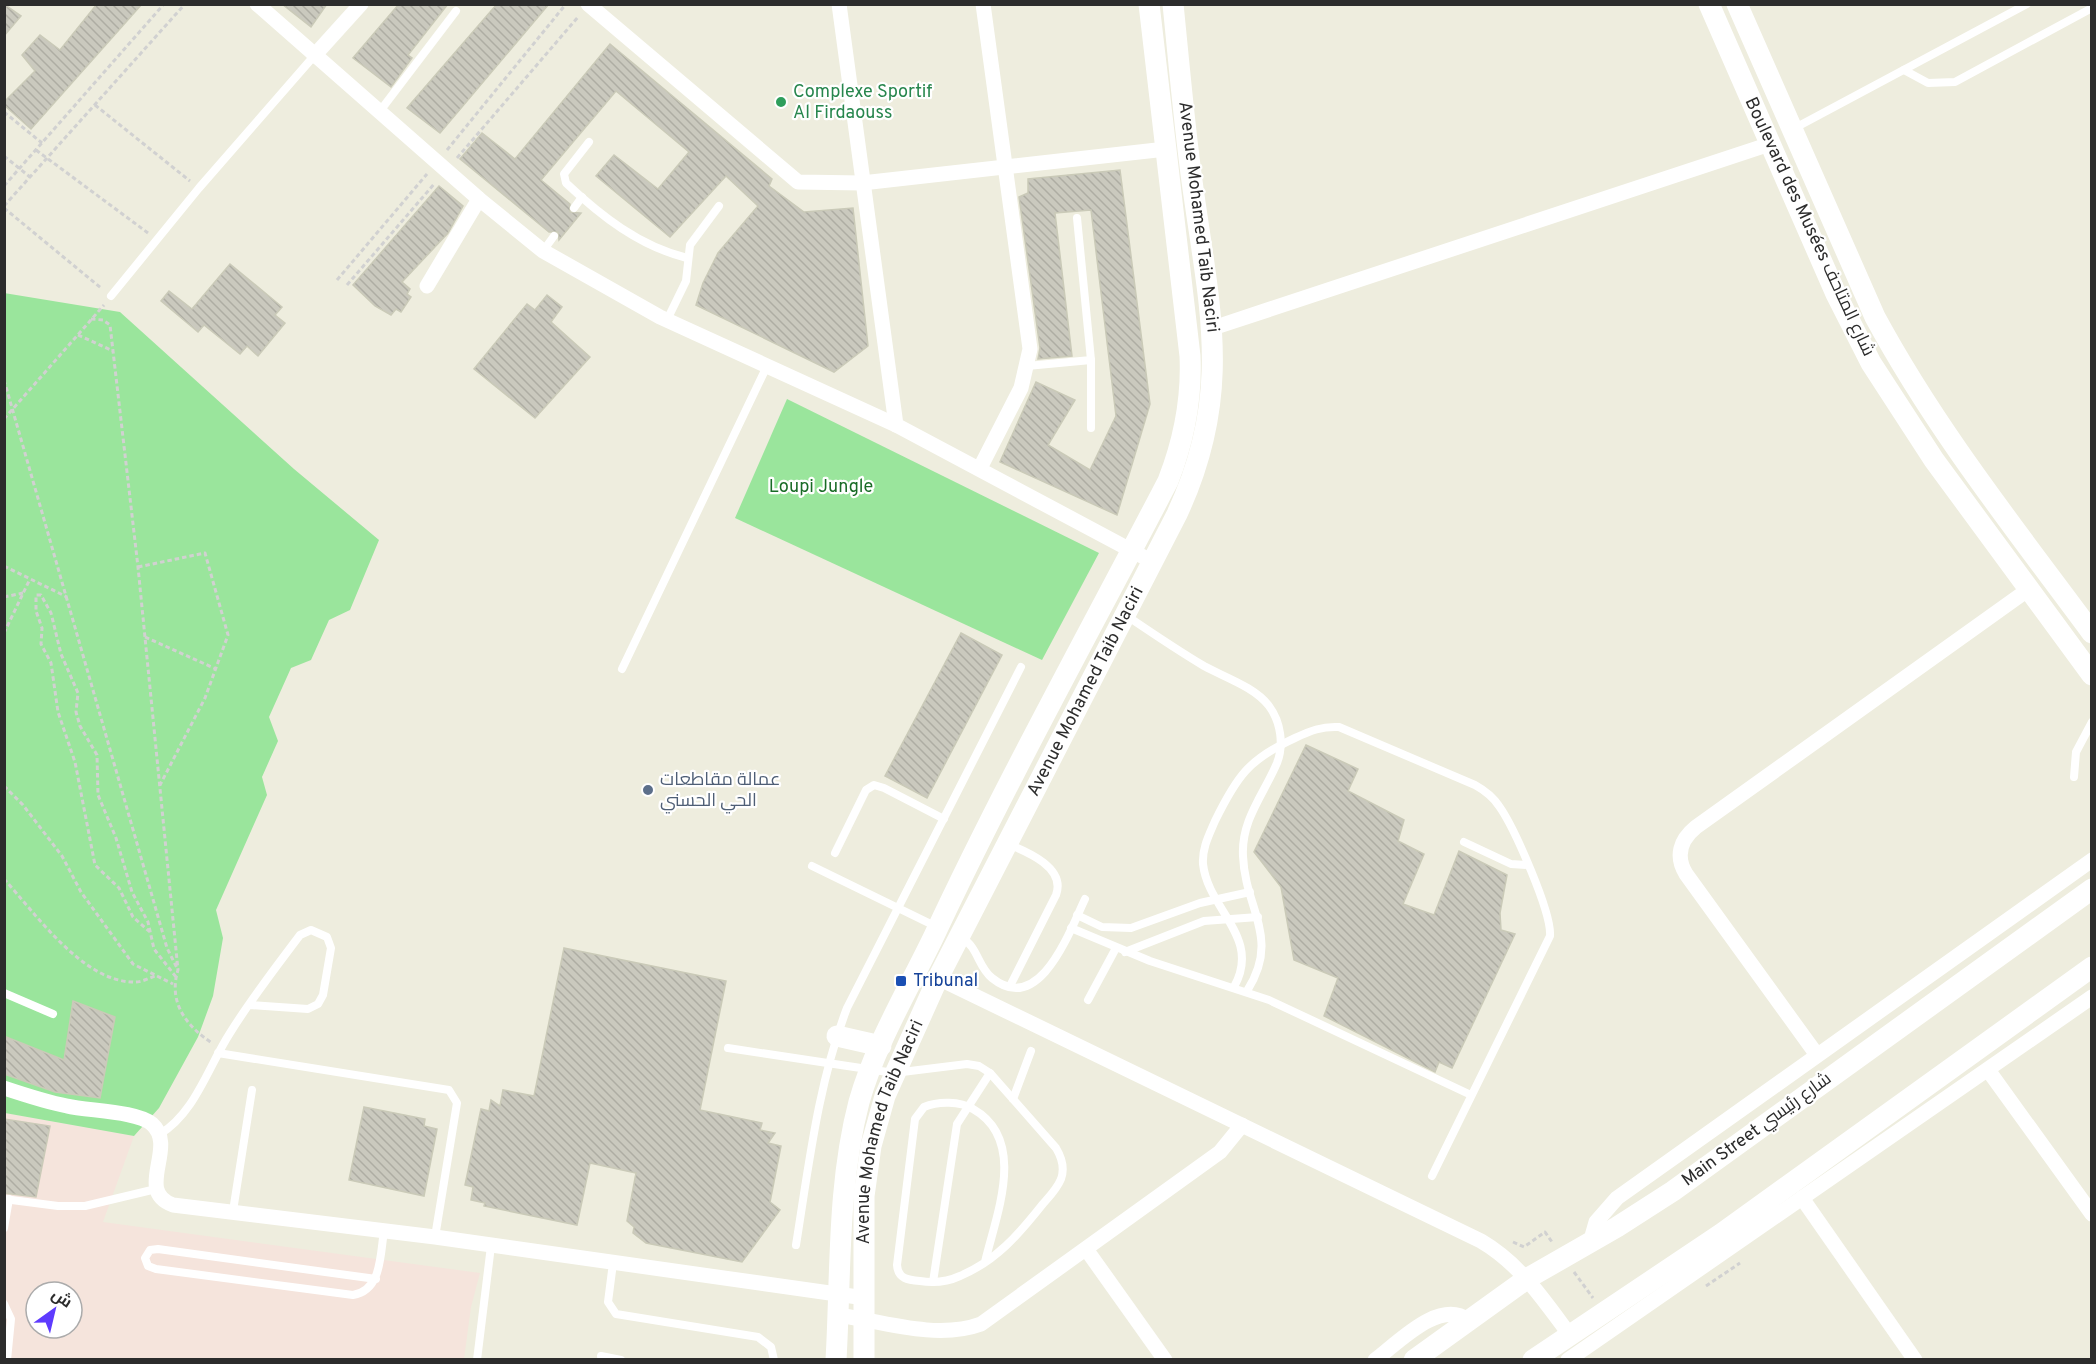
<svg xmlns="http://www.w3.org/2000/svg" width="2096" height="1364" font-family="Overpass,Cairo,sans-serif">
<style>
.medical{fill:#f5e4dc;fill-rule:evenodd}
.park{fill:#9ae59c}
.building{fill:url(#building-back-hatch);stroke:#cacab8;stroke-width:1.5}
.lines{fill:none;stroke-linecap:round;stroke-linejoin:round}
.path{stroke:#d1d1d1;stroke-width:3;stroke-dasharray:4.5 3;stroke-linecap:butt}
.lane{stroke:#fff;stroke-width:8}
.street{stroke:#fff;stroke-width:15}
.secondary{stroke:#fff;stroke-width:21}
.leisure-dot{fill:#2e9e5b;stroke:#fff;stroke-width:2}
.service-dot{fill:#5c6f8a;stroke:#fff;stroke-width:2}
.transit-dot{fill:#1a4fb4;stroke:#fff;stroke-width:2}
.labels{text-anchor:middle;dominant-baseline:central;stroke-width:4.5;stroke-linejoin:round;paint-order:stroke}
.leisure-label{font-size:18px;fill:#27864d;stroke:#fff;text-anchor:start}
.street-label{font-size:18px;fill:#2c2c2c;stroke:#fff}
.park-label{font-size:18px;fill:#196c26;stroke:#fff}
.service-label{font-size:18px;fill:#4e5e75;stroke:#fff;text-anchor:start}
.transit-label{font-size:18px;fill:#164399;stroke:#fff;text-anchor:start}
</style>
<defs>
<pattern id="building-back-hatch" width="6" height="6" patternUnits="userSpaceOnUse" patternTransform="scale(1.5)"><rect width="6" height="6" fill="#cac9be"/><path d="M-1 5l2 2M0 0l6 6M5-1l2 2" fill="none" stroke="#aeada3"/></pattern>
</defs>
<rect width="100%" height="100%" fill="#eeedde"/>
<path class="medical" d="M4 1113 134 1136 103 1222 480 1273 471 1307 464 1359H5ZM36 1292H72V1328H36Z"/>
<g class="park">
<path d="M4 293 120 312 294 469 379 540 350 610 329 620 311 660 291 668 269 717 278 741 262 777 267 795 216 910 223 938 213 996 198 1037 159 1108 134 1136 5 1113Z"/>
<path d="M787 399 1099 553 1042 660 735 518Z"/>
</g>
<g class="building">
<path d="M4 4 21 16 4 36Z"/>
<path d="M97 4H142L31 129 4 105V102L35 71 22 55 40 35 60 50Z"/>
<path d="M282 4H327L311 27Z"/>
<path d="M399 4H448L408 55 412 58 391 87 353 58Z"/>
<path d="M497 4H549L440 133 407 108Z"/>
<path d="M610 44 772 179 769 186 804 212 853 208 868 346 834 372 696 305 703 283 718 253 758 206 726 176 670 237 596 176 614 155 658 189 689 152 616 91 541 180 570 204V212L581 213 559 240 558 232H549L460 159 482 133 515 159Z"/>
<path d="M1120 170 1150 404 1117 515 1000 462 1036 382 1075 400 1048 445 1090 470 1116 416 1091 210 1055 213 1072 356 1038 359 1040 348 1019 197 1028 193V179Z"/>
<path d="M439 186 463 206 448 233 402 282 410 289 407 294 411 297 401 312 396 309 391 315 375 306 353 285Z"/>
<path d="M230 264 282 307 275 315 285 323 258 356 247 346 240 354 204 325 198 332 161 301 169 291 192 309Z"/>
<path d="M547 295 562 307 551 322 590 357 535 418 474 369 527 304 535 310Z"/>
<path d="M961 633 1002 655 927 798 885 776Z"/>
<path d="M1306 745 1358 769 1348 791 1404 820 1398 841 1424 854 1403 904 1434 915 1459 851 1507 875 1500 913 1501 930 1515 934 1452 1068 1439 1062 1435 1072 1324 1016 1338 978 1294 960 1281 887 1254 852Z"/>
<path d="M564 948 726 981 700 1110 762 1123 760 1130 775 1133 768 1143 781 1146 770 1202 780 1210 742 1262 646 1243 633 1233 634 1227 627 1221 636 1173 590 1163 577 1225 484 1206 485 1203 471 1200 473 1187 465 1185 481 1109 489 1111 491 1100 500 1106 503 1090 534 1096Z"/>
<path d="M73 1001 115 1017 100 1098 55 1092 4 1074V1036L64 1060Z"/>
<path d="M364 1107 425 1119 424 1126 437 1129 424 1196 349 1180Z"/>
<path d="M4 1119 50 1126 36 1197 4 1193Z"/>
</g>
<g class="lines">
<g class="path">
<path d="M95 105 190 181"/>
<path d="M4 112 42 143"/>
<path d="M36 150 148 233"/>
<path d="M447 150 566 4"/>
<path d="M4 156 30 177"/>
<path d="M457 158 578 17"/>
<path d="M4 186 164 4"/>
<path d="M4 206 185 4"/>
<path d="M4 208 101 288"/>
<path d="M337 280 427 174"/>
<path d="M347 285 435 183"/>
<path d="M91 319 103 320 110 325 138 567 178 970C168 1002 186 1026 212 1043"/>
<path d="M78 335 113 351"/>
<path d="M4 380 167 948 177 968"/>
<path d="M4 419 104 305"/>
<path d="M4 566 67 597"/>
<path d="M138 567 205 553 228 635 205 698 160 785"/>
<path d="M4 597 23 593"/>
<path d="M4 633 30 579"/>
<path d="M145 637 216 669"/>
<path d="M4 786 23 805 62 856 81 892 133 964 173 984"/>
<path d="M4 879C36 914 82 981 133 982 140 983 149 978 155 976"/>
<path d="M150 932 133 917 119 888 95 865 75 762 58 712 51 663 41 644 42 628 36 611V595H41L51 613 61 654 78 693 76 712 80 726 97 755 98 795 116 838 132 892 148 922 154 949 176 977"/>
<path d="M1513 1242 1524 1247 1545 1232 1552 1242"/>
<path d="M1574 1272 1593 1298"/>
<path d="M1706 1286 1740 1263"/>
</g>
<g class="lane">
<path d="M1904 70 1928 83 1955 82 2092 8"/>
<path d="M380 111 456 11"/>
<path d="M1793 129 2027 4"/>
<path d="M589 142 564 174 566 183C601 216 639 246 687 258"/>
<path d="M574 208 582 197"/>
<path d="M543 251 554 236"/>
<path d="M111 296 199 188 314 56"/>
<path d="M667 320 686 281 690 245 719 206"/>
<path d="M1027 366 1091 360 1077 218"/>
<path d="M1091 428V360"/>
<path d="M1127 616C1152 633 1177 650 1204 666 1224 677 1255 687 1269 706 1281 722 1284 745 1277 763 1264 794 1241 820 1243 856 1245 909 1281 938 1247 991"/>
<path d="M622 669 767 366"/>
<path d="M2074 777 2076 752 2092 722"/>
<path d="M1464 842 1511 864 1527 865"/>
<path d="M1008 844C1028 852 1066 868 1056 895L1010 986"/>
<path d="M835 853 866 790 874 785 884 788 944 819"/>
<path d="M812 866 937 927"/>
<path d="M1077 915 1102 927 1131 928 1200 903 1250 892"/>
<path d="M1071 928 1150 961 1269 1000 1471 1095"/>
<path d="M962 938C978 947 978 967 992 978 1040 1017 1070 930 1085 899"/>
<path d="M1125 952 1204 921 1258 917"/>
<path d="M1234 987C1262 937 1208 910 1203 864 1202 848 1209 835 1215 821 1237 776 1249 759 1295 738 1310 731 1322 726 1339 727L1475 785C1484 790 1493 797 1499 806 1514 827 1552 913 1550 936L1432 1176"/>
<path d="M4 993 53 1014"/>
<path d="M1088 1000 1116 948"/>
<path d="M728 1048 894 1073 967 1064 979 1066 990 1073 1056 1148C1062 1158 1065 1168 1061 1179 1057 1189 1049 1197 1042 1205 1019 1234 996 1261 960 1276 947 1282 933 1283 920 1281 908 1280 898 1279 897 1265L915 1119 924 1107C938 1101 960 1101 973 1109 1028 1140 996 1215 985 1262"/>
<path d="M218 1053 449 1090 457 1103 435 1237"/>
<path d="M1013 1099 1031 1051"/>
<path d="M160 1134C195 1113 208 1067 230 1033 251 999 276 967 300 935L311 930 327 937 331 948 323 995 318 1004 308 1009 249 1005"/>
<path d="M4 1199 58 1206H85L156 1189"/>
<path d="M233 1211 252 1090"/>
<path d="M4 1228 9 1199"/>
<path d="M796 1245C809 1164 818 1084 847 1008L1021 667"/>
<path d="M613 1263 608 1302 616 1314 758 1337 771 1347 774 1360"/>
<path d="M376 1279 158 1249 150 1250 145 1258 148 1266 156 1269 353 1295C382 1290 380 1255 384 1231"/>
<path d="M933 1282 957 1124 990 1073"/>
<path d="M4 1304 11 1319 7 1360"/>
<path d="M601 1356 621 1360"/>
<path d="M477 1360 491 1246"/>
</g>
<g class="street">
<path d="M257 4 479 199 543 251 660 317 896 425 1153 562"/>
<path d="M588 4 798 182 862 183 1166 149"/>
<path d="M839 4 896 425"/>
<path d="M314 56 361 4"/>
<path d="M427 286 479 199"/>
<path d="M1213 328 1770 144"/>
<path d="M980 468 1021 388 1030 349 983 4"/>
<path d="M938 978 1481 1241C1520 1264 1543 1299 1569 1334"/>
<path d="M1817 1055 1686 874C1675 856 1680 840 1696 827L2029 589"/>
<path d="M1988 1070 2092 1214"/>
<path d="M4 1088C25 1095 46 1102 67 1106 88 1111 137 1111 152 1124 178 1147 134 1191 173 1205L435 1237 865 1298"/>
<path d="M1802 1198 1915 1360"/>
<path d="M1590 1243 1596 1222 1617 1198 2092 860"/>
<path d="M1086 1249 1165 1360"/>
<path d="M839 1315C883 1322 938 1340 981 1324L1220 1152 1242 1125"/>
<path d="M1375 1360C1399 1342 1439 1299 1468 1320"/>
<path d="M1568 1360 2092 997"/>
</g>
<g class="secondary">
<path d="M1709 4 1836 294 1871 363 1934 460 2092 675"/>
<path d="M1737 4 1875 317C1936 430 2016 530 2092 633"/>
<path d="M837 1036 881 1046"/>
<path d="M836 1360C841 1274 837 1186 859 1102 875 1045 908 990 934 936 1006 782 1089 633 1168 481 1184 440 1192 400 1190 356L1149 4"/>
<path id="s1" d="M864 1360V1196L871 1146 885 1096 938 978 1177 514C1234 392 1209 307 1192 181 1184 122 1179 63 1173 4"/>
<path d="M1414 1360 1528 1278 1617 1227 1673 1191 2092 889"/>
<path d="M1533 1360 1721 1234 2092 967"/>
</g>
</g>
<circle class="leisure-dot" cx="781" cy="102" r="6"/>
<circle class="service-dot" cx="648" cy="790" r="6"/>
<rect class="transit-dot" x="895" y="975" width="12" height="12" rx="3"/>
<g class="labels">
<g class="leisure-label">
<text x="793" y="92">Complexe Sportif<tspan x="793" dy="21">Al Firdaouss</tspan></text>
</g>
<g class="street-label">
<text transform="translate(1198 217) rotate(83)">Avenue Mohamed Taib Naciri</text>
<text transform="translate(1809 227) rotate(65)">Boulevard des Musées شارع المتاحف</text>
<text stroke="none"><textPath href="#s1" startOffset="718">Avenue Mohamed Taib Naciri</textPath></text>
<text transform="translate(1757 1130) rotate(-36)">Main Street شارع رئيسي</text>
<text stroke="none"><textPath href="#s1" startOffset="232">Avenue Mohamed Taib Naciri</textPath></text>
</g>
<g class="park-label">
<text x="821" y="487">Loupi Jungle</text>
</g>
<g class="service-label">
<text x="660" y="780">عمالة مقاطعات<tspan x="660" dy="21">الحي الحسني</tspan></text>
</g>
<g class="transit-label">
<text x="913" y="981">Tribunal</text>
</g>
</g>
<rect width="2096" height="1364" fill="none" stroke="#2c2c2c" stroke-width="12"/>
<g transform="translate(54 1310) rotate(34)"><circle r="28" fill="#ffffff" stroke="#ababab" stroke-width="1.5"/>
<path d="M0-4.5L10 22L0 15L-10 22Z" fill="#5e3bfe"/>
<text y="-9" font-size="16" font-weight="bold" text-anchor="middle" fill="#2c2c2c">ش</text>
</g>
</svg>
